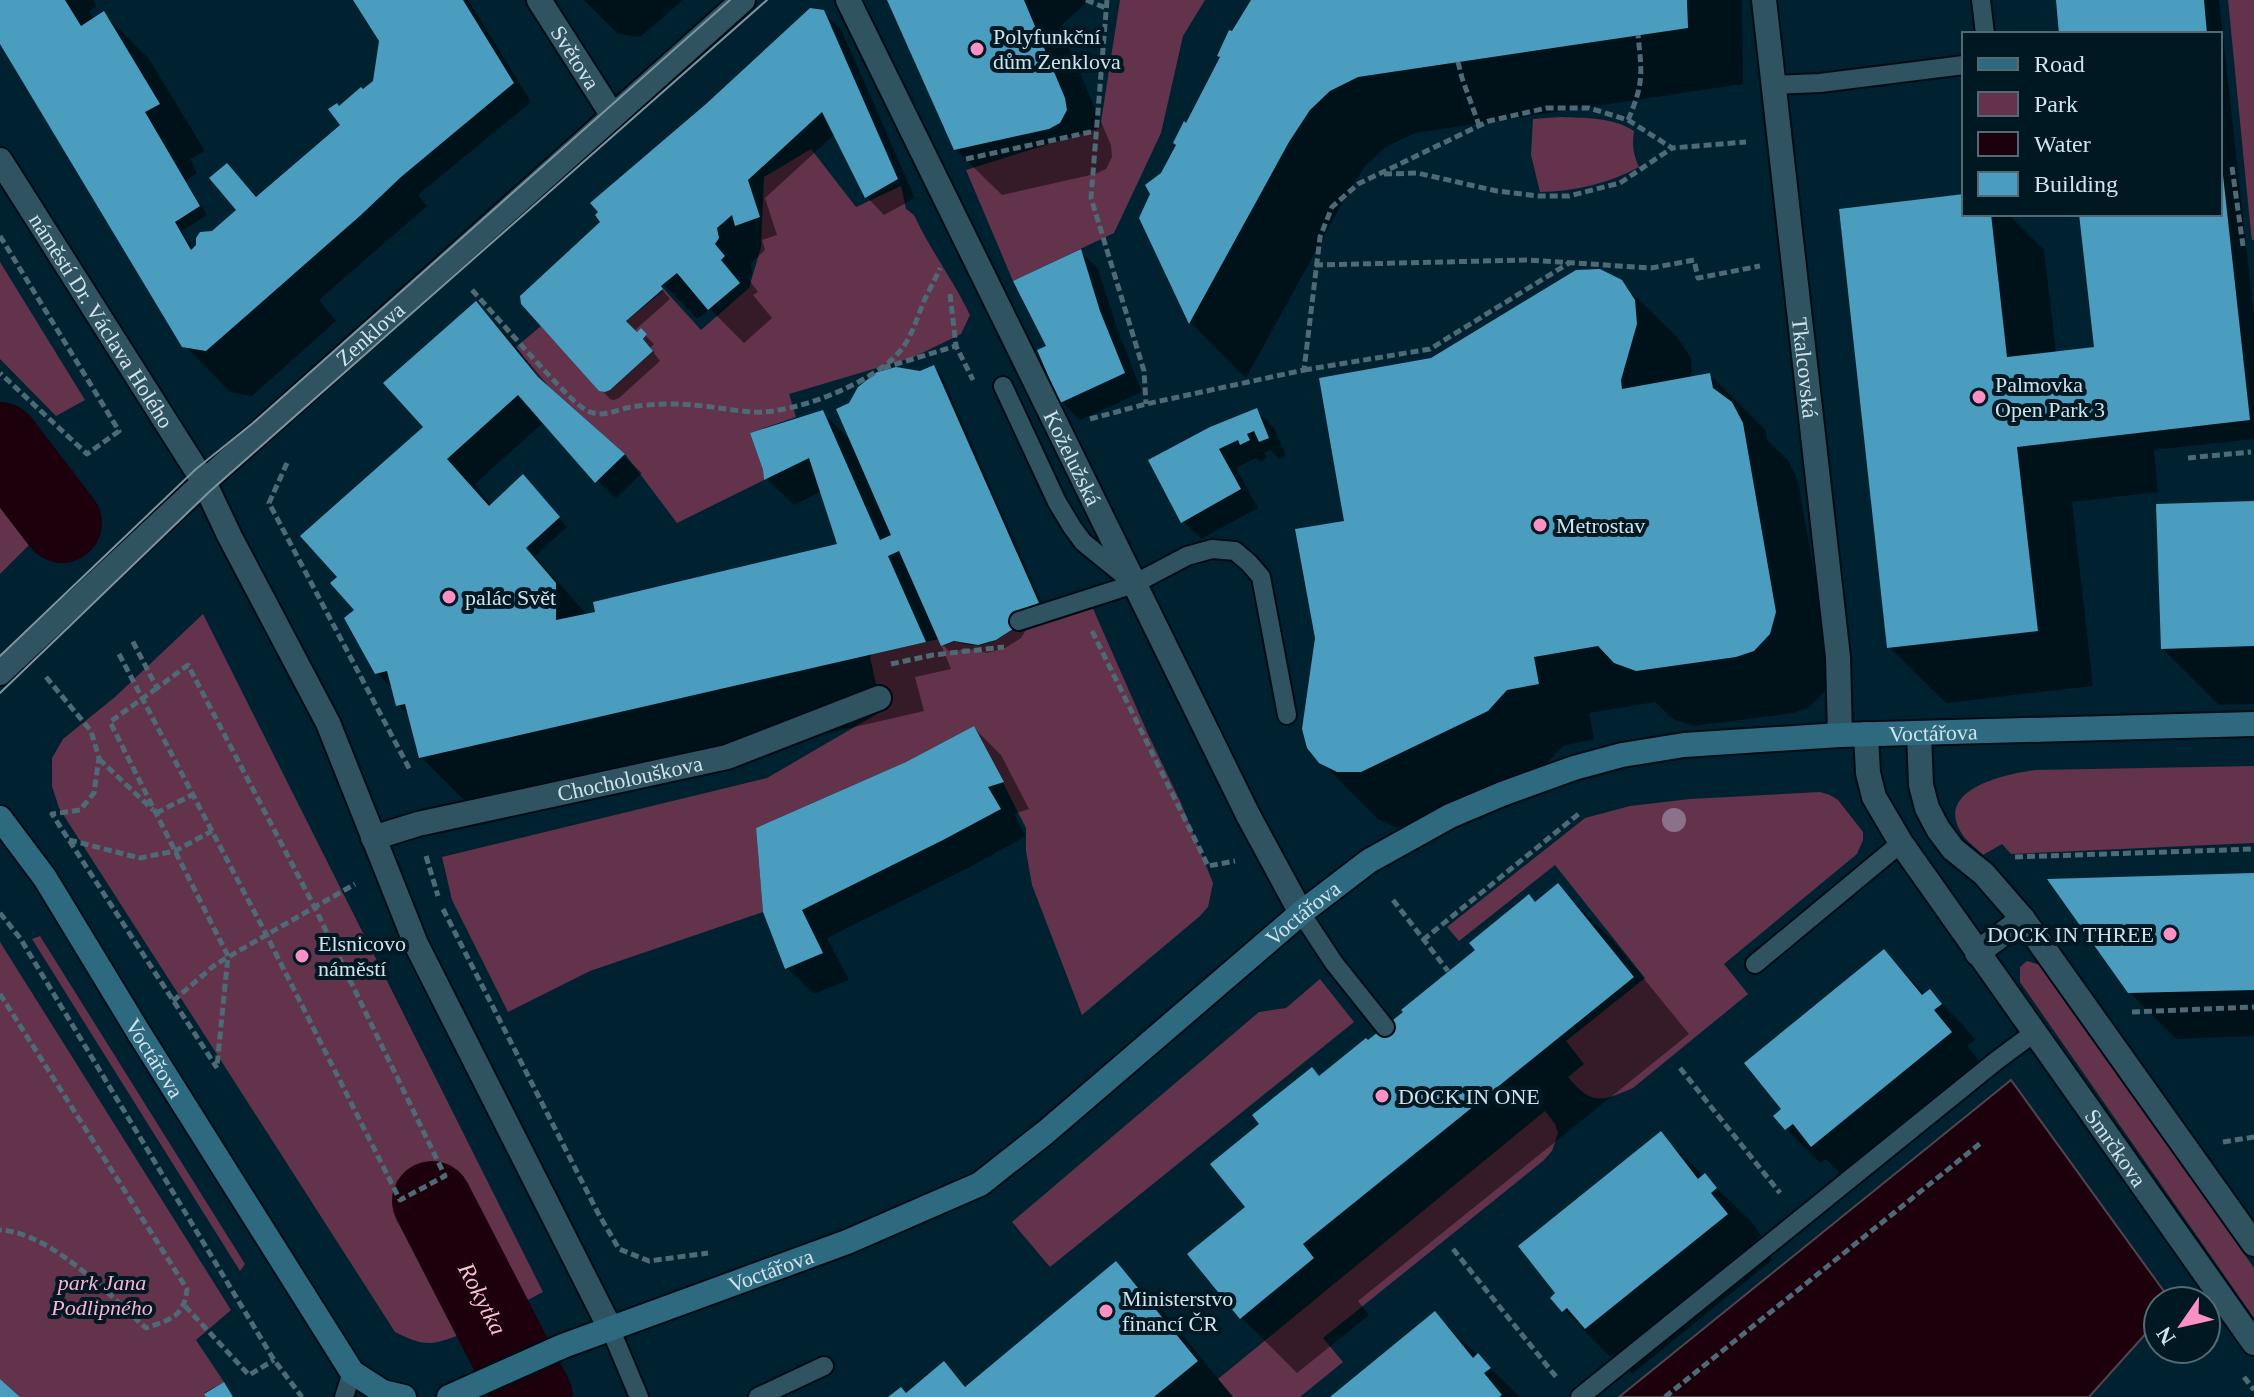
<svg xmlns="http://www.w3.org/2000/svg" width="2254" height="1397" font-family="'Times New Roman',serif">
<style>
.green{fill:#62334a}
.water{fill:#1c000c;stroke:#52444f;stroke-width:2}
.shadow{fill:#0007}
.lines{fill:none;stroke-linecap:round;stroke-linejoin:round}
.river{stroke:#1c000c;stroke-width:80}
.building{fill:#4b9dbf}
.lane-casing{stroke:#000b14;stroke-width:22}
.street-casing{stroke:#000b14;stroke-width:28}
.secondary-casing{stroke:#000b14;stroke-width:28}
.path{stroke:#4d6a76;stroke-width:5;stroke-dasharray:8 4;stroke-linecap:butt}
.lane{stroke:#305362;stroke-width:18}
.street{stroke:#305362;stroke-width:24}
.secondary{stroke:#2d697f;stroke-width:24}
.tram{stroke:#7c95a0;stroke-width:2}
.tree{fill:#8c718a}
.poi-dot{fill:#fc8fc3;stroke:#001822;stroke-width:3}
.labels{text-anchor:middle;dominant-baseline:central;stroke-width:8;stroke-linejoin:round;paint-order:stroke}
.poi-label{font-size:22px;fill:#d0e3ec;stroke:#001822;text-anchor:start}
.street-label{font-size:22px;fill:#d0e3ec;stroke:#001822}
.park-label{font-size:22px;font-style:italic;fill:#feb1d4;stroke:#001822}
.water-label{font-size:24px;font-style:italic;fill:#f9bed8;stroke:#001822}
</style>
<rect width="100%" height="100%" fill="#002230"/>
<g class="green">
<path d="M1120 0H1205L1183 36 1161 133 1114 233 1013 281 966 170 1100 128Z"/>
<path d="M2228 0H2254V240H2252L2251 233Z"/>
<path d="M1560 117C1586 118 1612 117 1634 131 1632 145 1633 154 1639 167 1609 183 1574 192 1540 192L1531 155 1533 119Z"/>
<path d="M811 149 856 207 901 186 906 209 914 215C930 250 954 281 970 315L961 334 914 357 789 394 796 417 750 433 763 470 764 480 677 523 625 454 538 377 516 347 541 326 599 390 605 392 610 390 652 352 655 353 643 339 647 334 641 328 637 332 626 321 663 291 661 286 701 330 749 288 761 247 764 177Z"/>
<path d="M0 262 85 400 56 416 0 359Z"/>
<path d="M0 504 32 542 0 574Z"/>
<path d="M1091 604 1148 734 1181 803 1213 883 1208 907 1200 916 1082 1015 1032 885 1026 851V828L974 726 906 762 756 828 763 912 590 971 508 1012 452 900 442 857 767 778 882 711 870 657 872 654 939 639 942 646C960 638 956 644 974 645 992 646 1008 635 1019 621Z"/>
<path d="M203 614 543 1292C517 1305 457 1342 430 1343 417 1343 407 1338 395 1332L59 808 52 786V758L63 739 115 697Z"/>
<path d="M2254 766V843L2011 854 2002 844 1983 855C1977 849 1969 843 1964 837 1930 790 2004 774 2035 770Z"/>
<path d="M1820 792 1830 795 1838 800 1863 832V840L1857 854 1724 964 1748 994 1633 1088C1601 1102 1591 1105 1568 1077L1584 1064 1566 1041 1645 978 1555 865 1459 941 1447 927 1585 818 1630 806 1690 799Z"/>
<path d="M40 936 245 1264 240 1271 32 939Z"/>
<path d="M0 942 231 1310 196 1340 224 1382 204 1393 206 1397H20L0 1379Z"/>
<path d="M2027 961 2041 965 2254 1268V1318L2020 982V967Z"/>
<path d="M1320 979 1354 1022 1050 1267 1012 1222 1259 1012 1286 1008Z"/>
<path d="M1545 1111 1555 1124 1558 1133 1552 1151 1543 1161 1323 1338 1343 1362 1300 1397H1233L1218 1379Z"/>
</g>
<path class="water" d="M2011 1080 2171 1301H2158V1320L2089 1397H1619Z"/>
<g class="shadow">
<path d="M0 0H93L97 7 89 11 94 20 103 13 149 59 205 151 190 159 197 173 186 181 207 215 182 231 187 240 195 249 239 210 227 165 259 198 343 125 339 108 375 82 381 41 360 7 352 0H468L531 102 418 195 427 206 319 300 336 321 252 396 230 392 184 345 0 39Z"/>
<path d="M584 0H683L640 37 618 34Z"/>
<path d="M889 0H1089L1060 27 1111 145 1112 157 1106 169 1095 174 1002 195 955 149Z"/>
<path d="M1254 0H1742L1743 84 1415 133 1386 147 1365 166 1345 198 1246 378 1191 323 1141 218 1233 34Z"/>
<path d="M2058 0H2219L2254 317V439L2154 450 2158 492 2072 502 2093 686 1946 703 1889 647 1964 196V214H2008L2044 250 2056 353H2097L2082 214H2220V34H2062Z"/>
<path d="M823 12 842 31 915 198 884 215 866 196 835 134 765 198 777 235 762 240 765 250 751 263 752 273 749 280 758 292 753 295 772 318 744 343 710 309 697 319 652 272 650 275 670 299 634 331 637 335 641 331 654 344 650 348 660 361 619 398 614 400 610 399 523 303Z"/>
<path d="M1080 251 1098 269 1118 331 1142 392 1080 420 1062 402 1048 346Z"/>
<path d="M1621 282 1678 338 1691 358 1692 378 1710 375 1766 431 1767 440 1788 460 1798 481 1831 669 1825 691 1810 707 1793 713 1694 726 1673 719 1655 702 1589 713 1594 739 1563 746 1544 766 1418 828 1395 827 1378 819 1321 762 1347 522 1431 360Z"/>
<path d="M475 304 502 330 555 394 642 473 615 499 544 422 475 484 492 506 531 485 567 527 535 556 588 616 839 546 822 491 794 505 767 479 752 434 822 412 854 444 921 373 934 367 942 376 1046 612 1034 617 1021 638 1005 648 987 653 964 648 952 654 940 642 951 669 915 677 924 711 637 777 467 803 421 757 411 717 398 705 394 690 377 673 356 610 339 577 426 427Z"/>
<path d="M1256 410 1274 428 1286 456 1279 459 1270 450 1264 453 1267 458 1260 462 1256 458 1236 468 1258 508 1201 539 1183 521 1151 461Z"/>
<path d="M2254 503V704L2219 705 2163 649Z"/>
<path d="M974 728 1001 755 1029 809 1014 814 1026 836 970 867 827 938 849 980 814 994 787 968 765 911 907 764Z"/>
<path d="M2254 875V1036L2176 1039 2129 992Z"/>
<path d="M1558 886 1614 942 1689 1034 1358 1301 1369 1315 1297 1373 1241 1317 1248 1208 1320 1078 1368 1043Z"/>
<path d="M1884 951 1926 995 1930 992 1964 1026 1975 1040 1967 1046 1985 1068 1847 1180 1826 1159 1820 1163 1786 1129 1784 1109Z"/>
<path d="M1660 1134 1751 1221 1761 1235 1756 1240 1772 1260 1632 1374 1613 1354 1610 1357 1553 1298Z"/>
<path d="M1116 1264 1162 1310 1233 1397H892L906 1395 944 1364 967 1387Z"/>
<path d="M1435 1314 1520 1397H1333Z"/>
</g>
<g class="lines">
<g class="river">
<path d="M0 442 62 523"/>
<path id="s1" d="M432 1201 533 1397"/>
</g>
</g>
<g class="building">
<path d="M0 0H65L81 26 104 11 160 104 145 112 200 206 175 222 191 250 196 245V238L200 232 212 231 236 210 209 178 227 163 256 197 340 125 328 109 337 103 339 106 361 87 363 89 373 81 379 41 353 0H463L514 83 401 177 361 215 206 351 182 347 0 44Z"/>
<path d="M887 0H1024L1065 98 1067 110 1060 123 1049 129 954 150Z"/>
<path d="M1251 0H1687L1688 28 1358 77 1330 91 1310 110 1289 142 1189 324 1139 218 1150 194 1145 185 1161 173 1176 145 1173 143 1184 121 1186 123 1220 57 1217 56 1229 30 1232 31Z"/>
<path d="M2056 0H2204L2207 34H2059Z"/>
<path d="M810 8 824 10 898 179 865 198 822 112 748 180 760 217 735 226 732 215 717 228 719 238 715 244 725 256 721 260 740 283 708 310 677 273 661 286 663 289 626 321 637 332 641 328 647 334 643 339 653 351 610 390 605 392 599 391 521 304 520 296 600 222 595 215 598 212 590 203 706 104Z"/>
<path d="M2220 166H2222L2250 420 2017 447 2038 631 1887 648 1839 209 1964 194V214H1991L2007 357 2094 347 2079 214H2220Z"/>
<path d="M1081 249 1100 311 1125 373 1060 403 1037 350 1046 346 1013 281Z"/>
<path d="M1600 269 1622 280 1635 300 1637 324 1621 380 1622 389 1710 373 1713 388 1732 402 1743 423 1776 612 1770 634 1754 651 1736 657 1636 671 1614 663 1598 646 1534 657 1539 684 1507 690 1488 711 1361 772H1337L1319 763 1307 748 1302 729 1315 638 1295 529 1344 521 1319 378 1431 358 1576 270Z"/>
<path d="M476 301 538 377 625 454 595 483 518 395 447 459 489 506 523 474 560 517 526 548 556 583V620L595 612 593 602 837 544 809 458 764 480 763 470 750 433 823 410 880 540 891 535 836 409 849 403 858 387 877 372 896 367 920 371 934 365 1039 603 1026 609 1013 629 996 640 978 645 954 641 941 646 899 551 888 556 926 642 419 758 405 704 396 706 387 671 375 674 344 618 354 610 330 583 337 577 300 536 423 427 383 383Z"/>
<path d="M1257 408 1269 438 1259 442 1254 431 1247 434 1250 440 1240 445 1238 440 1219 449 1241 489 1181 523 1148 460 1210 427Z"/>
<path d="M2254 501V646L2161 649 2156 504Z"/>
<path d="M974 726 1004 782 988 787 1001 809 943 840 802 910 823 953 785 969 763 912 756 828 906 762Z"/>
<path d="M2254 873V990L2128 993 2047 879Z"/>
<path d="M1558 883 1634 977 1303 1244 1314 1258 1240 1319 1187 1254 1245 1207 1210 1164 1259 1124 1252 1115 1312 1067 1319 1076 1366 1038 1368 1040 1403 1012 1401 1010 1475 950 1469 943 1529 894 1535 902Z"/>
<path d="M1884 949 1922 995 1930 989 1942 1004 1934 1010 1952 1032 1811 1147 1793 1124 1785 1130 1773 1116 1781 1109 1744 1063Z"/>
<path d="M1661 1131 1698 1179 1705 1173 1717 1188 1711 1193 1728 1214 1585 1329 1567 1308 1562 1312 1550 1298 1555 1293 1518 1246Z"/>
<path d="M1116 1261 1198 1361 1154 1397H888L901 1387 906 1393 944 1361 965 1387Z"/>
<path d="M1435 1311 1473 1358 1478 1353 1491 1368 1484 1373 1502 1395 1499 1397H1330Z"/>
<path d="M0 1379 20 1397H0Z"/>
<path d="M224 1382 233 1397H206L204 1394Z"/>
</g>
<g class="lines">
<g class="lane-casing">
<g id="lane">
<path d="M1981 0 1985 34"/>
<path d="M1773 85 1820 83 1964 65"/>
<path d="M1003 386 1057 502 1072 527 1083 542 1131 581"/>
<path d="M1019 621 1134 584 1187 556 1212 549 1235 551 1249 563 1261 577 1287 715"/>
<path d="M1301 913 1334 963 1385 1027"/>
<path d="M1755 964 1901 843"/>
<path d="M610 1328 639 1397"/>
<path d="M344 1397 352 1372"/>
<path d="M758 1397 824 1366"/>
<path d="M1580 1397 1996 1061 2035 1032"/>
</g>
</g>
<g class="street-casing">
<g id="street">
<path id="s2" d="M539 0 613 116"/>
<path id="s3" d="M848 0 1248 815 1301 913"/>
<path id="s4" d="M1764 0 1838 657 1840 735"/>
<path id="s5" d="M0 160 204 482 230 537 328 723 416 944 610 1328"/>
<path id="s6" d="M0 673 204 482 743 0"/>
<path d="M1919 733 1921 785 1927 808 1938 829 1953 849 1984 874 2023 919 2254 1244"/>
<path id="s7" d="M1866 734 1868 773 1874 797 1901 843 2254 1343"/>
<path id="s8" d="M373 838 418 824 727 757 879 698"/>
<path d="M1977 953 2023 919"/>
</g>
</g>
<g class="secondary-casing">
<g id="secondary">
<path id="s9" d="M0 818 45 878 139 1033 352 1372 383 1392 404 1397"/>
<path id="s10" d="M449 1397 563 1346 847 1242 980 1184 1046 1132 1301 913 1369 861 1450 816 1502 794 1574 768 1622 755 1684 745 1840 735 2254 724"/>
</g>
</g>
<g class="path">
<path d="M1086 0 1106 8"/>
<path d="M1107 0 1091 198 1144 371 1146 404"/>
<path d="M1458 62 1462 78 1479 125"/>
<path d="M1628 120C1644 83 1642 74 1638 35"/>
<path d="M966 159 1095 131"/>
<path d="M2232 167 2243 246"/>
<path d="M1384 174 1417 173 1497 191 1538 196H1569L1620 183 1672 148"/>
<path d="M0 236 119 431 87 454 0 373"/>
<path d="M1315 265 1528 260 1651 268 1694 260 1698 278 1760 266"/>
<path d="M472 290C502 323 531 357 562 389 570 397 580 408 590 412 603 417 614 411 626 408 641 405 658 404 674 404 701 404 726 410 752 412 793 415 876 382 901 350 912 336 917 318 924 301 929 290 935 280 940 268"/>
<path d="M950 294 956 346 973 380"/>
<path d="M883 368 956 346"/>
<path d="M1304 370 1430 349 1569 263"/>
<path d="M1090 419 1146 404 1304 370 1320 237 1332 207 1358 184 1489 121 1547 108H1589L1628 120 1672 148 1746 142"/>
<path d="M2188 458 2251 452"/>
<path d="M287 463 269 503 410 770"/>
<path d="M1092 631 1208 866 1235 861"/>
<path d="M119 654 266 934 400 1200 445 1176 314 906 188 665 157 688 132 640"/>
<path d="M891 664 933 655 1004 647"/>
<path d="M46 677 91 731 99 758 94 793 80 810 52 814 217 1068"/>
<path d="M157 688 110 722 228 956 217 1066"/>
<path d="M99 759 153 810"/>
<path d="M156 813 192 795"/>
<path d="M69 840 140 858 175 851 212 831"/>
<path d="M426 856 438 896"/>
<path d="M2015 857 2254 849"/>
<path d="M1393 900 1448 971"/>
<path d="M443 909 598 1213 619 1249 649 1261 708 1253"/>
<path d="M0 913 20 938 274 1360 302 1397"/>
<path d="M1423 940 1581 812"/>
<path d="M0 994 187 1289C184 1317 171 1319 146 1328 108 1294 52 1233 0 1230"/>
<path d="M173 1001 216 964 355 884"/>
<path d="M2132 1012 2254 1007"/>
<path d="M1680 1068 1780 1193"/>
<path d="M2223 1142 2254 1137"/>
<path d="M1453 1249 1557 1378"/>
<path d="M185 1306 249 1375 274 1360"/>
<path d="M2244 1377 2254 1390"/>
<path d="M1665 1397 1982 1142"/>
</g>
<use href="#lane" class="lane"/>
<use href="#street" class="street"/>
<use href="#secondary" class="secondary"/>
<g class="tram">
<path d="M0 656 196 469 253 423 730 0"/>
<path d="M0 693 209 492 767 0"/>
</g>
</g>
<circle class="tree" cx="1674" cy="820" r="12"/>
<g class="poi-dot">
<circle cx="977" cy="49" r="8"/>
<circle cx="1979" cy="397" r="8"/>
<circle cx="1540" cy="525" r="8"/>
<circle cx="449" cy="597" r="8"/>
<circle cx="2170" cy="934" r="8"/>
<circle cx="302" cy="956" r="8"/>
<circle cx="1382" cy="1096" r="8"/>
<circle cx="1106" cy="1311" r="8"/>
</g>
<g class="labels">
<g class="poi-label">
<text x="993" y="36">Polyfunkční<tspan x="993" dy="25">dům Zenklova</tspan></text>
<text x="1995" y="384">Palmovka<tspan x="1995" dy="25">Open Park 3</tspan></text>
<text x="1556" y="525">Metrostav</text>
<text x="465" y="597">palác Svět</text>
<text x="2154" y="934" text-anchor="end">DOCK IN THREE</text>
<text x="318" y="943">Elsnicovo<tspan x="318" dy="25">náměstí</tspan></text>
<text x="1398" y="1096">DOCK IN ONE</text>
<text x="1122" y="1298">Ministerstvo<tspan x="1122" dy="25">financí ČR</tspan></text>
</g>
<g class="street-label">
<text stroke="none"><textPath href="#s2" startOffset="68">Světova</textPath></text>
<text stroke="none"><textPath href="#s5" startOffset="190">náměstí Dr. Václava Holého</textPath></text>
<text stroke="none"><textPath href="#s6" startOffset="502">Zenklova</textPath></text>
<text stroke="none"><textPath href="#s4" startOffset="370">Tkalcovská</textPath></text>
<text stroke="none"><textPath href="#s3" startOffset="510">Koželužská</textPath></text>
<text stroke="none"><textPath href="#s10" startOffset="1666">Voctářova</textPath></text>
<text stroke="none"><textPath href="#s8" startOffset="264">Chocholouškova</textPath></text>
<text stroke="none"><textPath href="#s10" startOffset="994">Voctářova</textPath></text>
<text stroke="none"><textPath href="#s9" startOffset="286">Voctářova</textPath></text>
<text stroke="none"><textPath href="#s7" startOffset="490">Smrčkova</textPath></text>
<text stroke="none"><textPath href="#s10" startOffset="346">Voctářova</textPath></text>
</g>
<g class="park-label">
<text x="102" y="1282">park Jana<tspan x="102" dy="25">Podlipného</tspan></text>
</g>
<g class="water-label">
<text stroke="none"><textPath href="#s1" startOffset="110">Rokytka</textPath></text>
</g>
</g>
<rect x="1962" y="32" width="260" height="184" fill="#001822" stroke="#536973" stroke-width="2"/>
<rect x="1978" y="58" width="40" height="12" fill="#2d697f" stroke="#536973" stroke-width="2"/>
<text x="2034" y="72" font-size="24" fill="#d0e3ec">Road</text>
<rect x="1978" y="92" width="40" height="24" fill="#62334a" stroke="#536973" stroke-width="2"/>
<text x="2034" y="112" font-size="24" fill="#d0e3ec">Park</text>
<rect x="1978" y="132" width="40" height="24" fill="#1c000c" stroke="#536973" stroke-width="2"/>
<text x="2034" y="152" font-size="24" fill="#d0e3ec">Water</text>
<rect x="1978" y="172" width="40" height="24" fill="#4b9dbf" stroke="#536973" stroke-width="2"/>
<text x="2034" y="192" font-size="24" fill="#d0e3ec">Building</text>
<g transform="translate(2182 1325) rotate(236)"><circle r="38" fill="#001822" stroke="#536973" stroke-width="2"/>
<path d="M0-6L14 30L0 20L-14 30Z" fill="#fc8fc3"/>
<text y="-12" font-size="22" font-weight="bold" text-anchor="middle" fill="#d0e3ec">N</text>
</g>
</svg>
